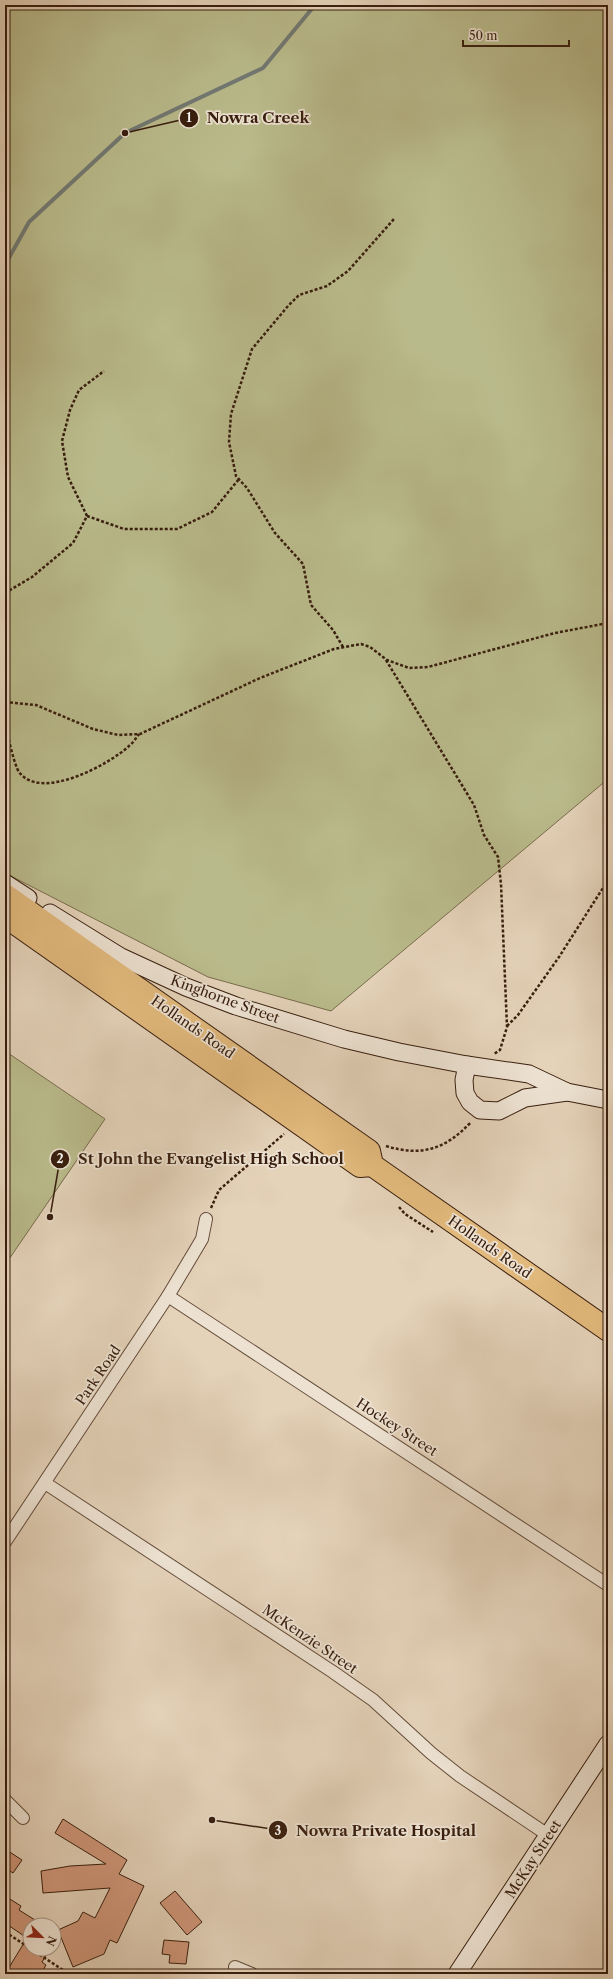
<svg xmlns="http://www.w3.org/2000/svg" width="613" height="1979" font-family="'Libre Caslon Text',serif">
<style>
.green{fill:#b9ba8b;stroke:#786c4c}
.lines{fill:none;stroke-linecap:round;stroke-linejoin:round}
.stream{stroke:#727973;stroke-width:4}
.building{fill:#cf9679;stroke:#381e0e}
.street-casing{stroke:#634b39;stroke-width:14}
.secondary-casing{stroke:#381e0e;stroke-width:19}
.highway-casing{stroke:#381e0e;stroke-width:24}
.path{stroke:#381e0e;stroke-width:2.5;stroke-dasharray:3 2;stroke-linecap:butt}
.street{stroke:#ede2d2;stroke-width:12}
.secondary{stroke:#ede2d2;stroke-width:17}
.highway{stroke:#e2b97c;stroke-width:22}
.labels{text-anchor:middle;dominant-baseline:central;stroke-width:3.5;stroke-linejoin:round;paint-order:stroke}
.street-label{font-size:14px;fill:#381e0e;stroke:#ede2d2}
.leader{fill:none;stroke:#381e0e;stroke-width:1.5}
.callout-dot{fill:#381e0e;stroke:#ede2d2;stroke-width:1.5}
.mark-label{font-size:12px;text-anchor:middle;font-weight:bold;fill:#fff}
.callout-label{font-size:15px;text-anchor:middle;font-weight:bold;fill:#381e0e;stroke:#ede2d2;stroke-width:3.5;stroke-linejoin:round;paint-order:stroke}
</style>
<rect width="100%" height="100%" fill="#e4d2b9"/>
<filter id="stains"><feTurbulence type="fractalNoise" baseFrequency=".005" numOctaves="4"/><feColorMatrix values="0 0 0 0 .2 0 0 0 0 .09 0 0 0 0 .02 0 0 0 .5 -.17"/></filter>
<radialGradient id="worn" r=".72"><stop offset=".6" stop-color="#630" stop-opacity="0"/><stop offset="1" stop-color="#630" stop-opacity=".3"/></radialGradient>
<g class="green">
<path d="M5 5H608V779L331 1011 208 977 5 873Z"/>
<path d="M5 1051 105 1119 5 1265Z"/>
</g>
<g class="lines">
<path class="stream" d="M5 265 29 222 125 133 263 68 315 5"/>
</g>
<g class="building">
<path d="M63 1819 127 1860 119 1874 144 1886 117 1943 110 1940 104 1954 73 1967 58 1930 78 1921 83 1912 95 1918 110 1888 43 1893 41 1871 70 1866 106 1864 55 1833Z"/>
<path d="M5 1849 22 1860 13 1873 5 1868Z"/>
<path d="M175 1891 202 1922 187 1935 160 1903Z"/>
<path d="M5 1896 21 1906 19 1910 43 1925H30V1949H50L42 1962 46 1965 41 1974H5L27 1938 5 1923Z"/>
<path d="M164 1940 189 1942 186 1964 169 1963 170 1955 162 1954Z"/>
</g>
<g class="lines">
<g class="street-casing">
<g id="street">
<path d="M168 1296 608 1585"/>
<path d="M45 1483 333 1672 373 1700 431 1753 460 1776 548 1835"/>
<path d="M5 1542 168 1296 202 1239 206 1219"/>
<path d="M5 1800 23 1818"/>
<path d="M235 1967 252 1974"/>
</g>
</g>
<g class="secondary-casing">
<g id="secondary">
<path d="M5 883 28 898"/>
<path d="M50 913 121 957 186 987 236 1006 344 1039 399 1052 467 1065 529 1074 567 1092 608 1100"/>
<path d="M467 1065 464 1080 465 1093 470 1102 480 1110 499 1111 525 1098 567 1092"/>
<path d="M457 1974 608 1744"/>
</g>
</g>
<g class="highway-casing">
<g id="highway">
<path d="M5 895 369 1151 372 1165 608 1330"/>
<path d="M5 916 360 1166 372 1165"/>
</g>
</g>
<g class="path">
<path d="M87 516 68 477 62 441 70 410 79 390 104 371"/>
<path d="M5 593 32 577 73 543 87 516 124 529H177L212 512 239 479"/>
<path d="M343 647 333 630 311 605 303 564 275 533 247 488 236 476 229 442 231 414 252 349 288 306 299 295 327 286 348 271 394 219"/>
<path d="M386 660 474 805 484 835 498 857 501 884 507 1027 500 1050 494 1054"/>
<path d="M5 702 36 705 93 729 118 735 140 734 260 678 334 649 361 644 370 647 387 660 409 668 428 667 555 633 608 623"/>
<path d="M5 725C8 735 14 765 19 772 41 802 110 764 129 746 133 743 136 738 139 734"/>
<path d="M507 1026 518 1015 559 957 608 880"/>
<path d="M386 1146C422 1157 446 1149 471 1122"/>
<path d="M399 1207 405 1214 433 1232"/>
<path d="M211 1208 219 1190 284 1134"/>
<path d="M5 1932 30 1948"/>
<path d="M31 1949 69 1974"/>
</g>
<use href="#street" class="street"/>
<use href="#secondary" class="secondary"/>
<use href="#highway" class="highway"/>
</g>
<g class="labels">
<g class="street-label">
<text transform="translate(225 999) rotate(20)">Kinghorne Street</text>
<text transform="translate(193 1027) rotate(35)">Hollands Road</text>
<text transform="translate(490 1247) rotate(35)">Hollands Road</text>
<text transform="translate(98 1375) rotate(-56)">Park Road</text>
<text transform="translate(397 1427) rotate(33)">Hockey Street</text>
<text transform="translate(310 1639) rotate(34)">McKenzie Street</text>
<text transform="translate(533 1859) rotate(-57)">McKay Street</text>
</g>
</g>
<path class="leader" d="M125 133L189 118M50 1217L60 1159M212 1820L278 1830"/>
<g class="callout-dot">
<circle cx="125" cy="133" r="4"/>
<circle cx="50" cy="1217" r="4"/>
<circle cx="212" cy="1820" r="4"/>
<circle cx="189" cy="118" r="10"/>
<circle cx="60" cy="1159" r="10"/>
<circle cx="278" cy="1830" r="10"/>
</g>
<g class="mark-label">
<text x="189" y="122">1</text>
<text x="60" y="1163">2</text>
<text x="278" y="1835">3</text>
</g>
<g class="callout-label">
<text x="258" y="123">Nowra Creek</text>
<text x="211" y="1164">St John the Evangelist High School</text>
<text x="386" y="1836">Nowra Private Hospital</text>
</g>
<rect width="613" height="1979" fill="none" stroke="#e4d2b9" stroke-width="20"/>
<rect x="6" y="6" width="601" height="1967" fill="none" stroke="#381e0e" stroke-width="2"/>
<rect x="10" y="10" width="593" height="1959" fill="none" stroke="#381e0e"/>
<g transform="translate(42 1937) rotate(114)"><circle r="19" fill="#ede2d2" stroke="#a59484"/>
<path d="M0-3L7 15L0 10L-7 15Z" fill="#8f2418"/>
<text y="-6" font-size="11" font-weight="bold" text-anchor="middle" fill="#381e0e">N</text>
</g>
<path d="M463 40v6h106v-6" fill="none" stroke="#381e0e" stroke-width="2"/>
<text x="469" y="40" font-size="12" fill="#381e0e" stroke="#ede2d2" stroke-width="3" paint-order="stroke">50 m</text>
<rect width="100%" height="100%" filter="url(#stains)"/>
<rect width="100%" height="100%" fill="url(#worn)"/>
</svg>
